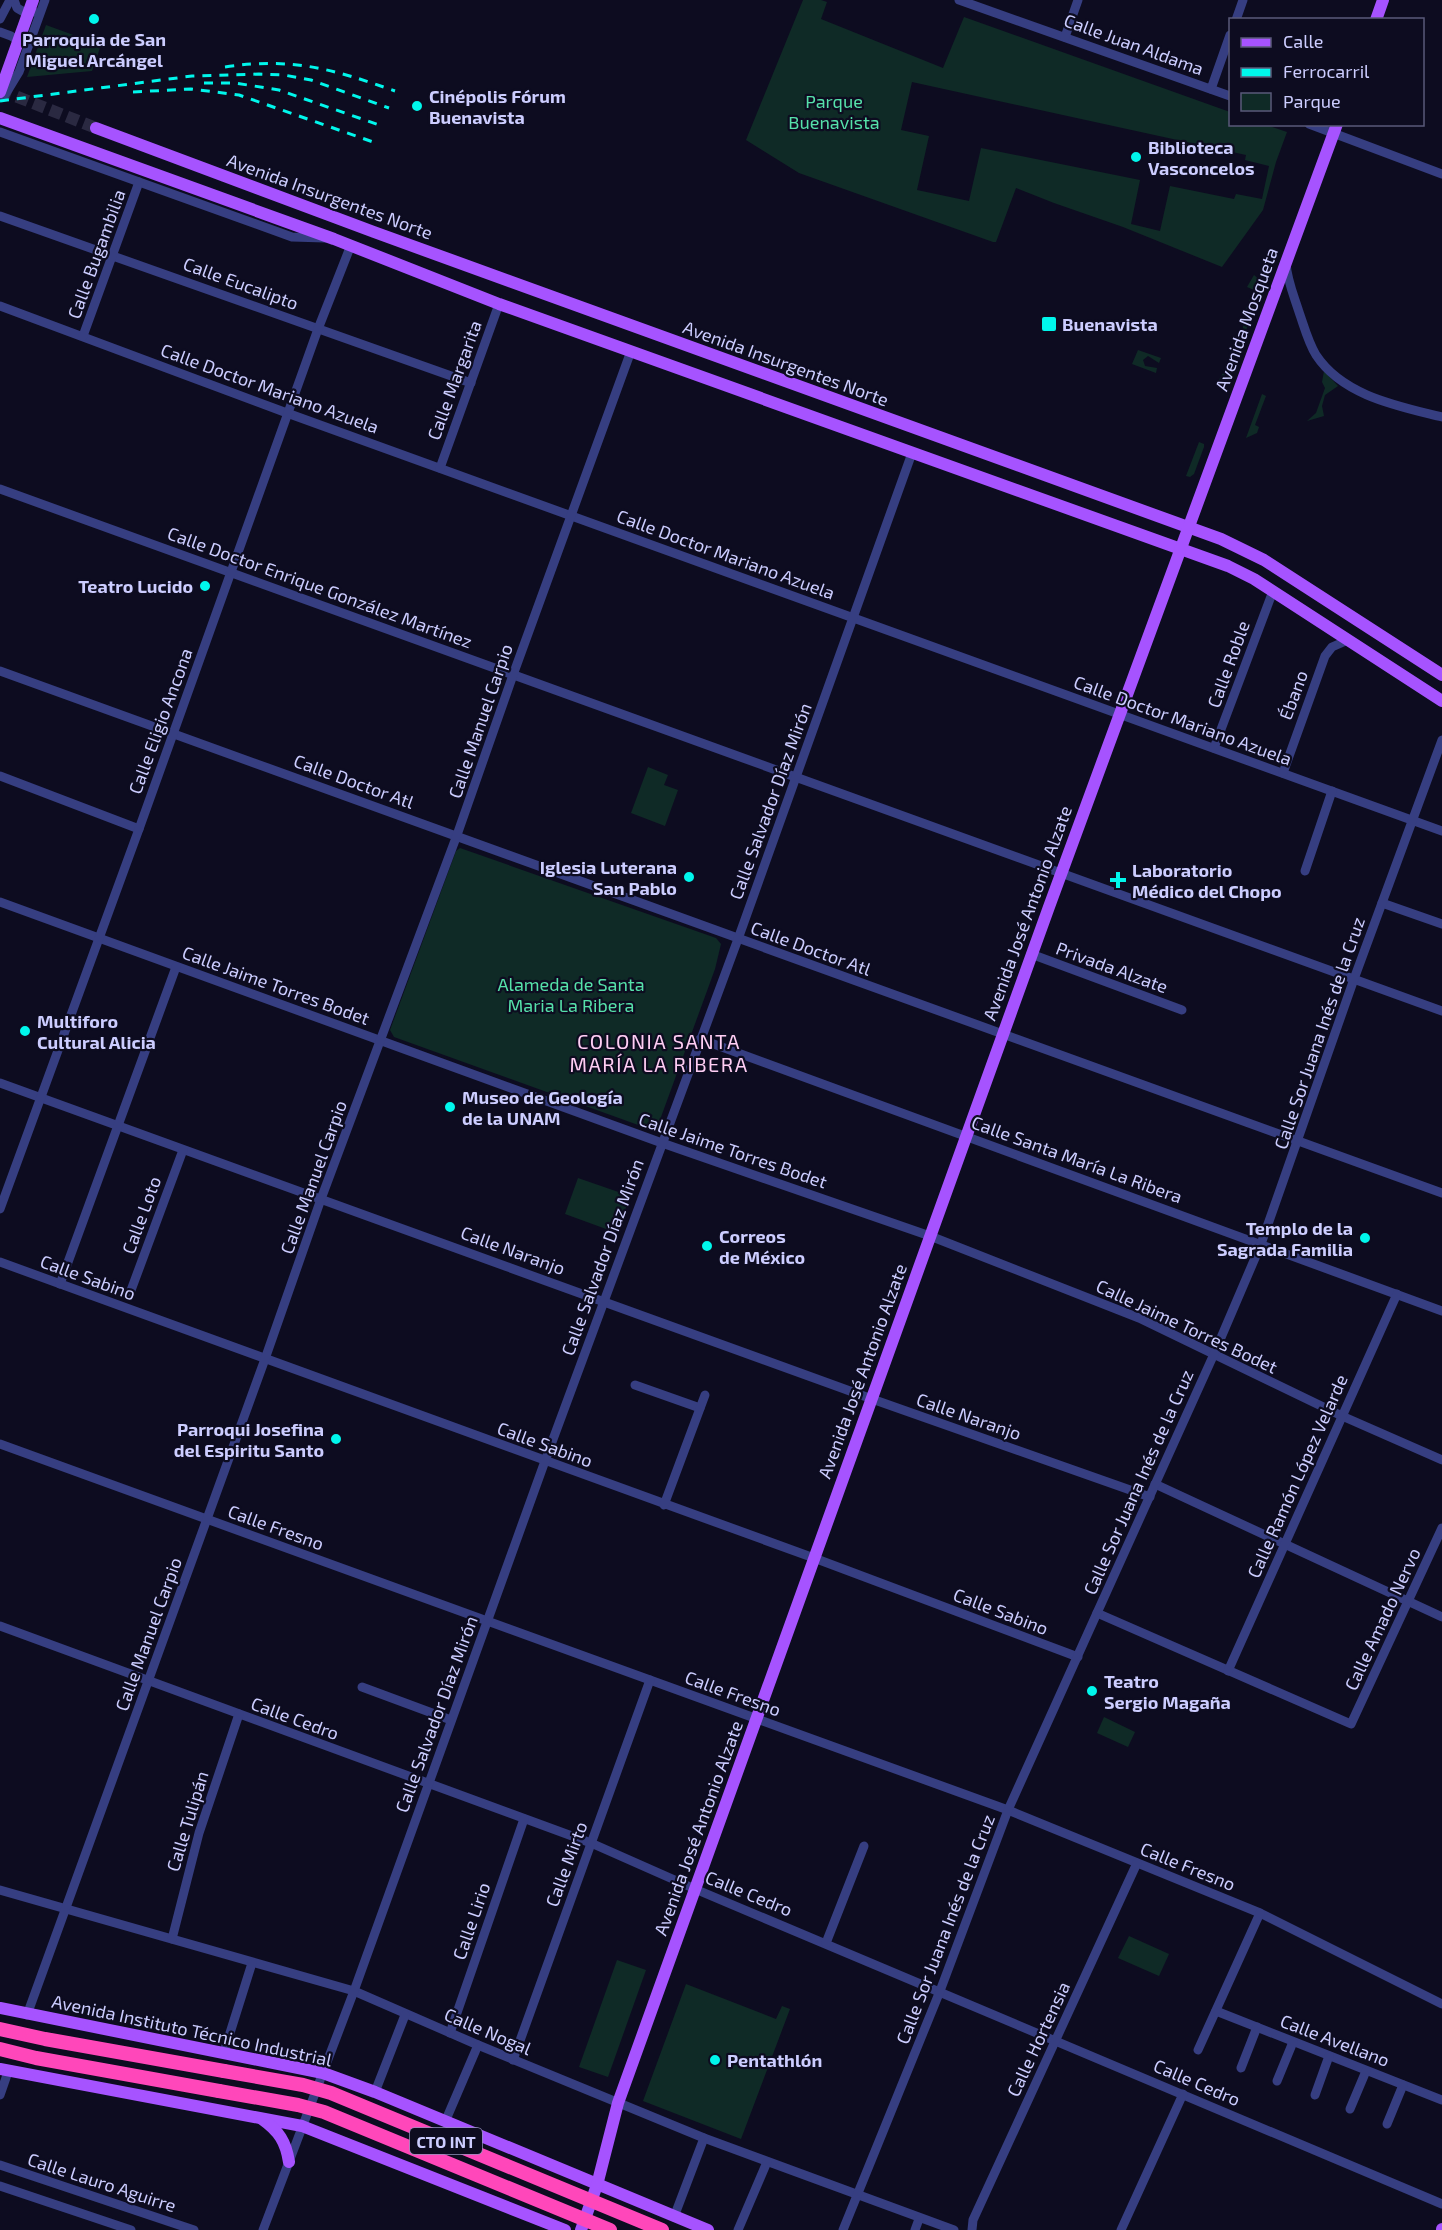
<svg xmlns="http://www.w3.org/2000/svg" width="1442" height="2230" font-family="'Exo 2',sans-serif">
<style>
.green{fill:#0f2a26;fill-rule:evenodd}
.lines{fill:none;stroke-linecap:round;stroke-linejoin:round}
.major-tunnel{stroke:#2a2941;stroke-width:12;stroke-dasharray:12 6;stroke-linecap:butt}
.minor{stroke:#363e81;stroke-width:9}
.major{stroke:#a653ff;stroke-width:12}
.highway{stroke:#ff47ba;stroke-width:14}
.rail{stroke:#00f7ec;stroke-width:3;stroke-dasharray:9 8;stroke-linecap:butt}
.major-bridge{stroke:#a653ff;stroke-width:12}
.highway-bridge{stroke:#ff47ba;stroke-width:14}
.poi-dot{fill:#00f7ec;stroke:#0d0c20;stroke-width:2}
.labels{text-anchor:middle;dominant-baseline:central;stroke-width:4.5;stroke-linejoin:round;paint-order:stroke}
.shield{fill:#0d0c20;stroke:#9393bc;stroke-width:1.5}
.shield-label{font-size:16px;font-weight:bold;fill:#cccdff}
.poi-label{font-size:18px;font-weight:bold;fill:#cccdff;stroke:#0d0c20;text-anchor:start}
.street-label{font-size:18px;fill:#cccdff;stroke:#0d0c20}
.park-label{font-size:18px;fill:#56e1aa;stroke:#0d0c20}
.neighbourhood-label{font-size:20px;letter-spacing:1.5px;fill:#ffcef4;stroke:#0d0c20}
</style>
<rect width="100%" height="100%" fill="#0d0c20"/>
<g class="green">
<path d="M803 0H821L827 2 821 19 943 68 964 17 1230 112V124L1266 125 1287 132 1276 162 1263 210 1222 267 1123 227 1054 203 1016 188 996 242H993L799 173 746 140ZM912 82 1246 155 1245 160 1269 166 1262 199 1236 194 1234 199 1170 186 1160 231 1131 224 1140 180 981 148 969 201 917 190 929 136 901 130Z"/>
<path d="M46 25 101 45 92 71 27 77Z"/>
<path d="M1254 275 1263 283 1225 389 1216 385 1237 349 1242 333 1246 308 1254 290 1247 287Z"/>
<path d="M1138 350 1161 358 1159 363 1148 356 1143 360 1145 366 1157 368 1156 373 1132 364Z"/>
<path d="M1324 371 1338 386 1325 395 1322 406 1324 416 1307 421 1316 413 1325 388 1322 382Z"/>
<path d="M1262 394 1266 396 1255 425 1259 427 1257 433 1246 438Z"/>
<path d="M1199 442 1204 444V447L1194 474 1190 477 1186 476Z"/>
<path d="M648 767 668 775 664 785 678 790 665 826 631 813Z"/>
<path d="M460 848 716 938 721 944 715 969 657 1128 652 1130 394 1037 390 1030 456 851Z"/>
<path d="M578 1178 630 1196 617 1233 565 1214Z"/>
<path d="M1104 1717 1135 1732 1128 1747 1097 1733Z"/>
<path d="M1129 1936 1169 1954 1159 1976 1118 1958Z"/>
<path d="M617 1960 646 1970 608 2077 579 2067Z"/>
<path d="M686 1984 776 2019 782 2006 790 2009 741 2139 643 2101Z"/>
</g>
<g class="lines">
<path class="major-tunnel" d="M0 90 96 128"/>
<g class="minor">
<path d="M14 0 17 8 24 12H34"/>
<path d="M959 0 1230 96"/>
<path d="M0 19 10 0"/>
<path d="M1236 20 1243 0"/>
<path d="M0 32 11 36 22 43"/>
<path d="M1065 37 1078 0"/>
<path d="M1211 89 1230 35"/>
<path d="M0 97 5 95 19 72 45 0"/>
<path d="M1309 124 1442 174"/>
<path d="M0 132 292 237 325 238"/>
<path d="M0 216 471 383"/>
<path d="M1286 263C1287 280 1294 296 1299 312 1304 326 1308 342 1316 355 1343 396 1398 406 1442 417"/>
<path d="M0 306 287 413 1442 831"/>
<path d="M83 336 139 182"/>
<path d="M440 468 499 304"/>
<path d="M0 489 1442 1011"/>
<path d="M0 671 1442 1193"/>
<path d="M1214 748 1273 591"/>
<path d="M1283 773 1325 656 1332 647 1348 640"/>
<path d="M0 776 139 829"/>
<path d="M1305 871 1332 791"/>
<path d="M0 902 662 1143 930 1236 1139 1318 1342 1416 1442 1460"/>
<path d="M1382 903 1442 924"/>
<path d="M1031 954 1182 1010"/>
<path d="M700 1039 1442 1311"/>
<path d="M0 1083 872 1399 1150 1497"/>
<path d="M0 1209 139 829 318 329 351 245"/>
<path d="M0 1262 814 1558 1078 1657"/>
<path d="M60 1284 176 967"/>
<path d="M130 1293 183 1150"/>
<path d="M635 1385 700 1408"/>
<path d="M0 1444 1008 1810 1260 1913 1442 2004"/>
<path d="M1155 1484 1442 1617"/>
<path d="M664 1505 705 1395"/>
<path d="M1097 1613 1351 1724 1442 1528"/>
<path d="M0 1626 591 1843 695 1889 1442 2204"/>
<path d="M1228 1671 1397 1294"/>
<path d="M362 1687 451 1720"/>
<path d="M0 1890 354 1991 478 2045 704 2138 954 2230"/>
<path d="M172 1939 199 1833 239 1714"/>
<path d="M826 1943 864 1846"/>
<path d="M1216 2011 1442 2100"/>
<path d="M27 2015 265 1359 321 1199 457 835 513 675 631 351"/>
<path d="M450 2033 524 1819"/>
<path d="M1198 2050 1260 1913"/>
<path d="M224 2052 252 1963"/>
<path d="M513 2060 650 1680"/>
<path d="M1241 2068 1257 2027"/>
<path d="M1277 2081 1293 2042"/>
<path d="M375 2092 405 2015"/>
<path d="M0 2095 8 2072"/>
<path d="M1315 2095 1329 2056"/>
<path d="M1350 2109 1366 2071"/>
<path d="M445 2122 478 2045"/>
<path d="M1387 2124 1403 2085"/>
<path d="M0 2165 194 2230"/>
<path d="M0 2186 131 2230"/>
<path d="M674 2217 704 2138"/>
<path d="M263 2230 354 1991 545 1461 738 939 912 453"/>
<path d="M738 2230 767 2162"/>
<path d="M843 2230 940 1991 1008 1810 1214 1354 1261 1244 1354 979 1442 740"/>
<path d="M915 2230 919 2219"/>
<path d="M972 2230 973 2220 1137 1863"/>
<path d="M1121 2230 1183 2094"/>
</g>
<g class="major">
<path d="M1376 20 1383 0"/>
<path d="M0 118 334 239 499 304 1228 566 1254 579 1442 701"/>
<path d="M96 128 374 232 1221 539 1264 560 1442 675"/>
<path d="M0 2008 323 2073 375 2092 708 2230"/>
<path d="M0 2069 302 2126 565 2230"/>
<path d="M262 2119C279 2131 286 2142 289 2162"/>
<path d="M581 2230 597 2185 618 2103C853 1442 1093 782 1337 124"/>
<path d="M1442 2230V2229"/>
</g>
<g class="highway">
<path d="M0 2029 45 2039 224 2071"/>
<path d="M0 2049 36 2058 219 2091"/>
</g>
<g class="rail">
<path d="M225 67C292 57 333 69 395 91"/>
<path d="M204 83H235L279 90 382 126"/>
<path d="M133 92 191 89 239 95 376 143"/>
<path d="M0 101 192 76 259 74 284 75 311 80 389 108"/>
</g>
<path class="major-bridge" d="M0 92 33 0"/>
<g class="highway-bridge">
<path d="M224 2071 303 2085 331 2093 662 2230"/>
<path d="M219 2091 298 2105 324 2112 610 2230"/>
</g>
</g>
<g class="poi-dot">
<circle cx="94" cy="19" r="6"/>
<circle cx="417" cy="106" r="6"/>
<circle cx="1136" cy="157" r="6"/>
<rect x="1041" y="316" width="16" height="16" rx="3"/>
<circle cx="205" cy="586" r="6"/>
<circle cx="689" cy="877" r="6"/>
<path d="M1115 871h6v6h6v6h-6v6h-6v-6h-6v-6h6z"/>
<circle cx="25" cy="1031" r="6"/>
<circle cx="450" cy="1107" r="6"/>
<circle cx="1365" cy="1238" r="6"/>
<circle cx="707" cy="1246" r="6"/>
<circle cx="336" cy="1439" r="6"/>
<circle cx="1092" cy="1691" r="6"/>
<circle cx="715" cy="2060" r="6"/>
</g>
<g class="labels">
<rect class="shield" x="410" y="2128" width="72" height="26" rx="4.5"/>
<g class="shield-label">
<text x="446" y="2141">CTO INT</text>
</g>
<g class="poi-label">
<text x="94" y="39" text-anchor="middle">Parroquia de San<tspan x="94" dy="21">Miguel Arcángel</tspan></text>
<text x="429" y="96">Cinépolis Fórum<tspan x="429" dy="21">Buenavista</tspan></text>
<text x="1148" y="147">Biblioteca<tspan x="1148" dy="21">Vasconcelos</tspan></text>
<text x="1062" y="324">Buenavista</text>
<text x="193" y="586" text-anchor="end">Teatro Lucido</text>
<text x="677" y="867" text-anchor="end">Iglesia Luterana<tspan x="677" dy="21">San Pablo</tspan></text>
<text x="1132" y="870">Laboratorio<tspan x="1132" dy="21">Médico del Chopo</tspan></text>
<text x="37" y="1021">Multiforo<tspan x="37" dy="21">Cultural Alicia</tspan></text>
<text x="462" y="1097">Museo de Geología<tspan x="462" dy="21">de la UNAM</tspan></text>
<text x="1353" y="1228" text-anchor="end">Templo de la<tspan x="1353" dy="21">Sagrada Familia</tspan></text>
<text x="719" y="1236">Correos<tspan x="719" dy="21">de México</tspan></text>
<text x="324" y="1429" text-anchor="end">Parroqui Josefina<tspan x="324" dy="21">del Espiritu Santo</tspan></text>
<text x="1104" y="1681">Teatro<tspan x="1104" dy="21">Sergio Magaña</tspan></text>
<text x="727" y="2060">Pentathlón</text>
</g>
<g class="street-label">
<text transform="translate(1134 44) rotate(20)">Calle Juan Aldama</text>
<text transform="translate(330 196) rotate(20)">Avenida Insurgentes Norte</text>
<text transform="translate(96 254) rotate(-70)">Calle Bugambilia</text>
<text transform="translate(241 283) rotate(20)">Calle Eucalipto</text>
<text transform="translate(1246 319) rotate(-70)">Avenida Mosqueta</text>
<text transform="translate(786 363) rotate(20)">Avenida Insurgentes Norte</text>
<text transform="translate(454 380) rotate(-70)">Calle Margarita</text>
<text transform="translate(270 388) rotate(20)">Calle Doctor Mariano Azuela</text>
<text transform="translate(726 554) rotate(20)">Calle Doctor Mariano Azuela</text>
<text transform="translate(320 587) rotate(20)">Calle Doctor Enrique González Martínez</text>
<text transform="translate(1228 664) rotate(-70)">Calle Roble</text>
<text transform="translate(1293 695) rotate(-70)">Ébano</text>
<text transform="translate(1183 720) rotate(20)">Calle Doctor Mariano Azuela</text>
<text transform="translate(160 721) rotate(-70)">Calle Eligio Ancona</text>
<text transform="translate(480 721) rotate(-71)">Calle Manuel Carpio</text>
<text transform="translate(354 781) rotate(20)">Calle Doctor Atl</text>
<text transform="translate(770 801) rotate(-70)">Calle Salvador Díaz Mirón</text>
<text transform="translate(1027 913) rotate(-70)">Avenida José Antonio Alzate</text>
<text transform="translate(811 948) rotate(20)">Calle Doctor Atl</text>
<text transform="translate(1112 967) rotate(20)">Privada Alzate</text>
<text transform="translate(276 985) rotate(20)">Calle Jaime Torres Bodet</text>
<text transform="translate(1319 1033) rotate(-71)">Calle Sor Juana Inés de la Cruz</text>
<text transform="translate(733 1150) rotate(19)">Calle Jaime Torres Bodet</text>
<text transform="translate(1077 1159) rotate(20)">Calle Santa María La Ribera</text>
<text transform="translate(313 1177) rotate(-70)">Calle Manuel Carpio</text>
<text transform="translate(141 1215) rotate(-70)">Calle Loto</text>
<text transform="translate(513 1250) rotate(20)">Calle Naranjo</text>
<text transform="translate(602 1257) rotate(-70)">Calle Salvador Díaz Mirón</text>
<text transform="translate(88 1277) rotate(20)">Calle Sabino</text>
<text transform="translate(1187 1326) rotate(25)">Calle Jaime Torres Bodet</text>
<text transform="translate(862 1371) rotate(-70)">Avenida José Antonio Alzate</text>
<text transform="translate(969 1416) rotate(19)">Calle Naranjo</text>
<text transform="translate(545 1444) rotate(20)">Calle Sabino</text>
<text transform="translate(1297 1476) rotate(-66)">Calle Ramón López Velarde</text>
<text transform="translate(1138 1482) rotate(-66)">Calle Sor Juana Inés de la Cruz</text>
<text transform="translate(276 1527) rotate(20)">Calle Fresno</text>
<text transform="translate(1001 1611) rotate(21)">Calle Sabino</text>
<text transform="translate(1382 1619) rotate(-65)">Calle Amado Nervo</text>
<text transform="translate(148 1634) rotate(-70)">Calle Manuel Carpio</text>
<text transform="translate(733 1693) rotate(20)">Calle Fresno</text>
<text transform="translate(436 1714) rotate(-70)">Calle Salvador Díaz Mirón</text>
<text transform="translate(295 1718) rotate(20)">Calle Cedro</text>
<text transform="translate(187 1821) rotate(-73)">Calle Tulipán</text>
<text transform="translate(698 1828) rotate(-70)">Avenida José Antonio Alzate</text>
<text transform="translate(566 1864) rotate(-70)">Calle Mirto</text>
<text transform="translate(1188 1866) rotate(22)">Calle Fresno</text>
<text transform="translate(749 1893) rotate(22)">Calle Cedro</text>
<text transform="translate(471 1921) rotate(-71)">Calle Lirio</text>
<text transform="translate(945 1929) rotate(-69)">Calle Sor Juana Inés de la Cruz</text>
<text transform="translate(192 2030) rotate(12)">Avenida Instituto Técnico Industrial</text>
<text transform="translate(488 2031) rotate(23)">Calle Nogal</text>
<text transform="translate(1038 2039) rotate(-65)">Calle Hortensia</text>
<text transform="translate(1335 2040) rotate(21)">Calle Avellano</text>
<text transform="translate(1197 2082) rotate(23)">Calle Cedro</text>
<text transform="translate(102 2182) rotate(18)">Calle Lauro Aguirre</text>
</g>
<g class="park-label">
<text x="834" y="101">Parque<tspan x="834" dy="21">Buenavista</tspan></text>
<text x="571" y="984">Alameda de Santa<tspan x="571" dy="21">Maria La Ribera</tspan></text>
</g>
<g class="neighbourhood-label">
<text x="659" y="1041">COLONIA SANTA<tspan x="659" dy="23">MARÍA LA RIBERA</tspan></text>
</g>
</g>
<rect x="1229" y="18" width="195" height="108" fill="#0d0c20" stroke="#595979" stroke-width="1.5"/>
<rect x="1241" y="38" width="30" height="9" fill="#a653ff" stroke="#595979" stroke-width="1.5"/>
<text x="1283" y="48" font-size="18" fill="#cccdff">Calle</text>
<rect x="1241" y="68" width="30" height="9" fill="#00f7ec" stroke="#595979" stroke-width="1.5"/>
<text x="1283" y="78" font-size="18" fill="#cccdff">Ferrocarril</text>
<rect x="1241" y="93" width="30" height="18" fill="#0f2a26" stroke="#595979" stroke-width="1.5"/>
<text x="1283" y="108" font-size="18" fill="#cccdff">Parque</text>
</svg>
